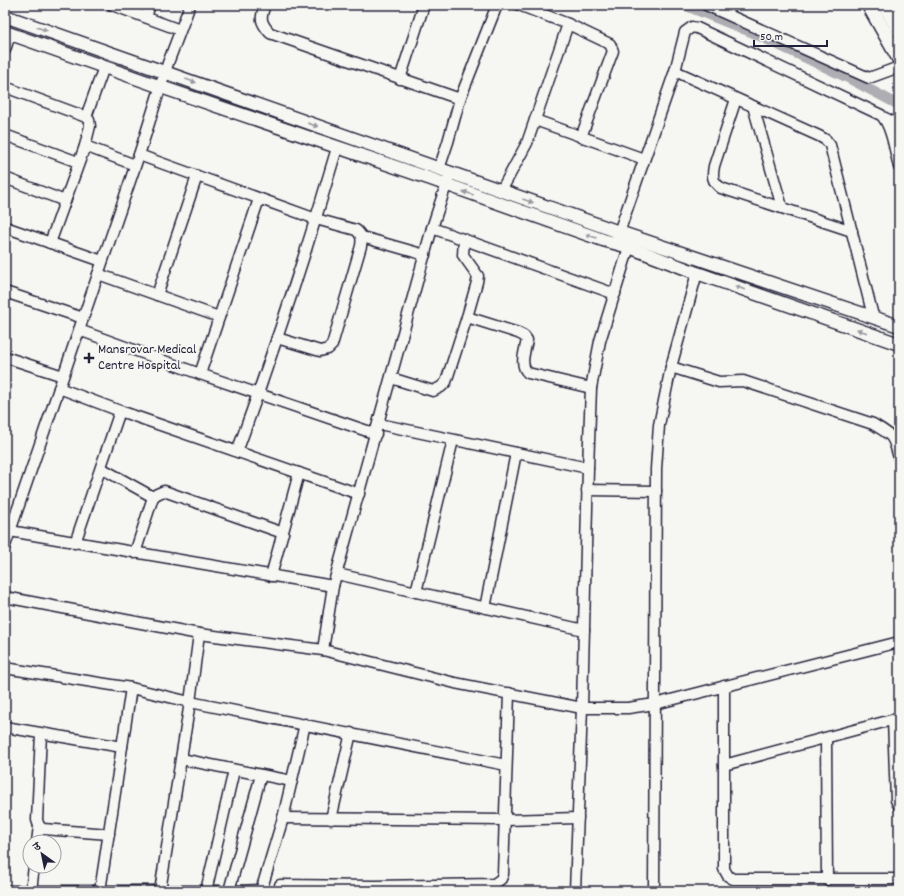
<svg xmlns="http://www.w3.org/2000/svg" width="904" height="896" font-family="Dekko,'Playpen Sans Deva',sans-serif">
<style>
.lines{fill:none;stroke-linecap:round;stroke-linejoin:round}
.canal{stroke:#adadb3;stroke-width:10}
.minor-casing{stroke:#22223b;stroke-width:13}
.tertiary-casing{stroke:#22223b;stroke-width:15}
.secondary-casing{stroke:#22223b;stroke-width:17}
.minor{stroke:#f6f6f2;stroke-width:10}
.tertiary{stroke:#f6f6f2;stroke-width:12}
.secondary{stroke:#f6f6f2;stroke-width:14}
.oneway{fill:#9797a0}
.poi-dot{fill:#22223b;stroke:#f6f6f2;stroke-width:1.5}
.labels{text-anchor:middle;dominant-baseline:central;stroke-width:4;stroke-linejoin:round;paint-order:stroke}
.poi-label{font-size:14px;fill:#22223b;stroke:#f6f6f2;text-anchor:start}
</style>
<rect width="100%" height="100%" fill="#f6f6f2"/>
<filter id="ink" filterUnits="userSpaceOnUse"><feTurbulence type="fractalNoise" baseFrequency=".025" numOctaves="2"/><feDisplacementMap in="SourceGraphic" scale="8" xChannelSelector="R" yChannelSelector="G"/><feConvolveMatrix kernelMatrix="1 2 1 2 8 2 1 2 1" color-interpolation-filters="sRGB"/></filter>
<g filter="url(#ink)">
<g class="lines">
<path class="canal" d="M684 5 751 32 850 79 899 105"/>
<g class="minor-casing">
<g id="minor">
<path d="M112 5 180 30"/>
<path d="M265 5C260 18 260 22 270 33L460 99"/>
<path d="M519 5 568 24 610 44 613 51 581 137"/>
<path d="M706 5 869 78 899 67"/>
<path d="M146 17 150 5"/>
<path d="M5 50 10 34"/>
<path d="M675 71 819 136 826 140 830 145 873 316"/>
<path d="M400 79 424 5"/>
<path d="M5 87 86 117 89 120 90 126 85 146 50 243"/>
<path d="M736 99 714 166C712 177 712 181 721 188L852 231"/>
<path d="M753 106 782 207"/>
<path d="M86 117 104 67"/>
<path d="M885 118 899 125"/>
<path d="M535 120 644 159"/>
<path d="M5 135 78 162"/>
<path d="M85 146 135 165"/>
<path d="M139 155 316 219 356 230C362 235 362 239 361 246L332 345 328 349 320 351 277 338"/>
<path d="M439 169 448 142 460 99 497 5"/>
<path d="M5 178 65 201"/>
<path d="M501 191 527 143 568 24"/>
<path d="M5 227 102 261"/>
<path d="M432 228 615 294"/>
<path d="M362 237 425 255"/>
<path d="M617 238 675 71 685 32 692 27 697 28 881 115C892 126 895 152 899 167"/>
<path d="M464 239 463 255 478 276 477 282 467 317 518 333 524 336 527 340C525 351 519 365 528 373L591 388"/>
<path d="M98 274 219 317"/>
<path d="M5 292 83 318"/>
<path d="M157 295 197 176"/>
<path d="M79 330 200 374 376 434"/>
<path d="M5 357 63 376"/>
<path d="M671 367 719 382 743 381 873 424C893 436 893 435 899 458"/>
<path d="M200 374 259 199"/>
<path d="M391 378 433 391 441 387 446 382 467 317"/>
<path d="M59 388 120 411 359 494"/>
<path d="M379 424 588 468"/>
<path d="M237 452C274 351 307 250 337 148"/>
<path d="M101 468 153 497"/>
<path d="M587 490 656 491"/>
<path d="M10 531 333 586"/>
<path d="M75 543 120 411"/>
<path d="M5 546 139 155 168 63 190 5"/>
<path d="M135 553 153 497 157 494 164 491 283 533"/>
<path d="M337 574 584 630"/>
<path d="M271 576 299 473"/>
<path d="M416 592 453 440"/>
<path d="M5 597 199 634 323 650 455 683 582 708H628L655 704 899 642"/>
<path d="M485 608 516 453"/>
<path d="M323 650 333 586 432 228 450 173"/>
<path d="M5 668 131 688 190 702 506 765"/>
<path d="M724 686V869L728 876 733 879H899"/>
<path d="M893 720 896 800 899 806"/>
<path d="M5 727 122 747"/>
<path d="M41 734 37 820 39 826 43 829 109 834"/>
<path d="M826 738 827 880"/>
<path d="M181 759 292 781"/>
<path d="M724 765 899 718"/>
<path d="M283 818 505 820 578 818"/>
<path d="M331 819 351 733"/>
<path d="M37 842 39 826"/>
<path d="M280 885 375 886 494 884 501 879 503 874 509 693"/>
<path d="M5 891H220"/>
<path d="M31 891 34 866"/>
<path d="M100 891 131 688"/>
<path d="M160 891 190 702 199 634"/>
<path d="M206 891 234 770"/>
<path d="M229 891 261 775"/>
<path d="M235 891 261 890"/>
<path d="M261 891 283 818 305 724"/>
<path d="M575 891 582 708 588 468 591 388 600 341 629 247"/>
<path d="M654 891 656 469 659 425 671 367 697 273"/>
</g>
</g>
<g class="tertiary-casing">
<g id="tertiary">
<path d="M5 16 619 232 899 326"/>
<path d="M5 32 161 87 431 179 603 240 629 247 697 273 899 344"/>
</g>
</g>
<g class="secondary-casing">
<g id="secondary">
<path d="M869 5 899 58"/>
<path d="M885 5 899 30"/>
</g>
</g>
<use href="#minor" class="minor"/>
<use href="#tertiary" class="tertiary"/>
<use href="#secondary" class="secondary"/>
</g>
<defs><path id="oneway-solid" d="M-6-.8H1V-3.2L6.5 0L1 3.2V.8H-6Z"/></defs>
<g class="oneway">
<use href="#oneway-solid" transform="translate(42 29) rotate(19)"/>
<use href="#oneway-solid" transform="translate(191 81) rotate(19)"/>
<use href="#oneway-solid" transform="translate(313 125) rotate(19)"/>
<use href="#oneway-solid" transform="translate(468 193) rotate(-161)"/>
<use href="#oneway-solid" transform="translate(528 201) rotate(19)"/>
<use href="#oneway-solid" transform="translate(591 236) rotate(-161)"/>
<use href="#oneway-solid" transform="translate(740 288) rotate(-160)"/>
<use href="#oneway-solid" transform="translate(862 331) rotate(-160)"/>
</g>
</g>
<path class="poi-dot" d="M87 352h4v4h4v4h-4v4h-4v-4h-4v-4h4z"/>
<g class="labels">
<g class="poi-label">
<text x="98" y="350">Mansrovar Medical<tspan x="98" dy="16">Centre Hospital</tspan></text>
</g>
</g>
<rect width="904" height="896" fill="none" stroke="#f6f6f2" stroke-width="20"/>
<rect x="10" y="10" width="884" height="876" fill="none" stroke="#22223b" stroke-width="1.5" filter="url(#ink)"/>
<g transform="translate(42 854) rotate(327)"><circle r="19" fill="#f6f6f2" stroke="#a1a1a9"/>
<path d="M0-3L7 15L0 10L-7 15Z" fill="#22223b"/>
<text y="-6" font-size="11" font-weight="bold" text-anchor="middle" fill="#22223b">उ</text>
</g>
<path d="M754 40v6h73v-6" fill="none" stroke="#22223b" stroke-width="2"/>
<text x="760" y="40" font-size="12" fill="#22223b" stroke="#f6f6f2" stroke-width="3" paint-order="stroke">50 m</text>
</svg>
